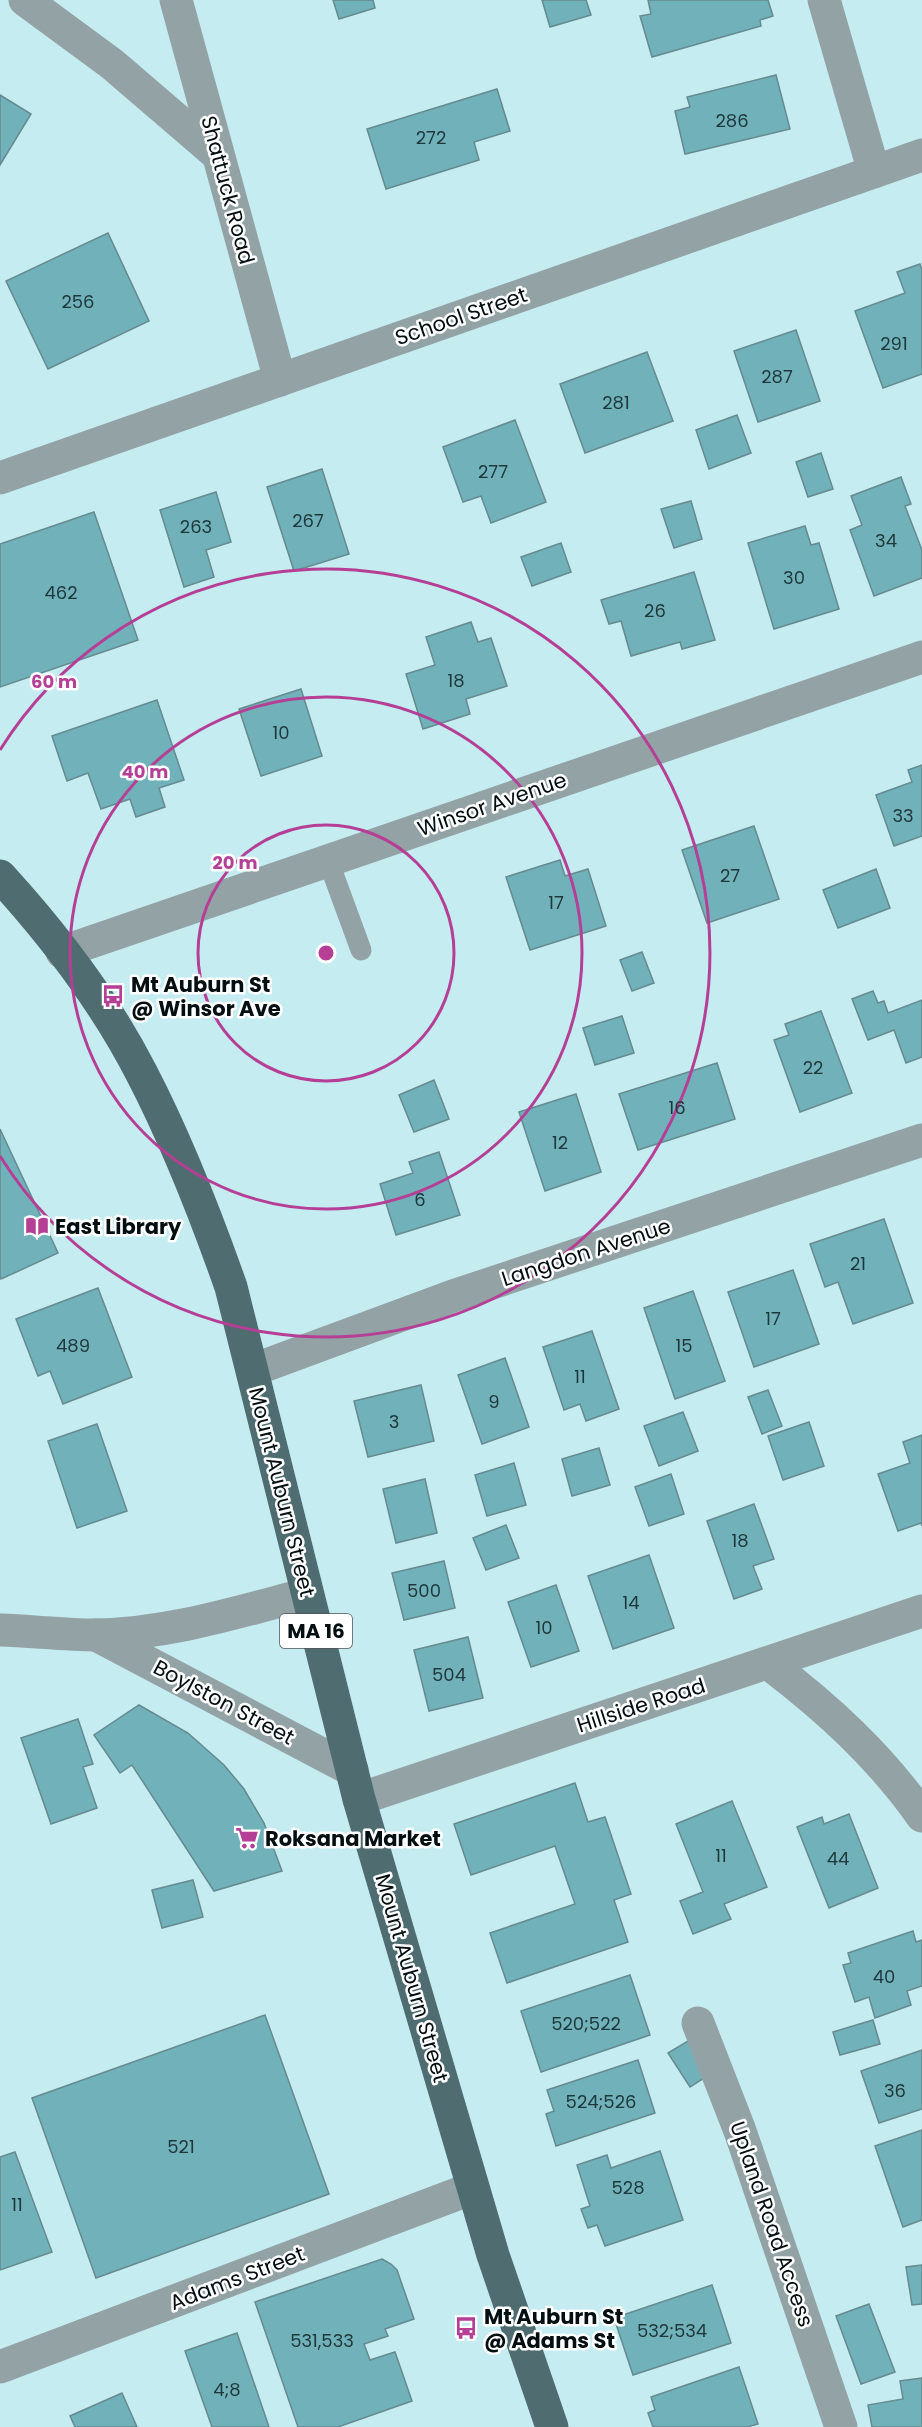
<svg xmlns="http://www.w3.org/2000/svg" width="922" height="2427" font-family="Poppins,sans-serif">
<style>
.building{fill:#71b2ba;stroke:#658a8f;stroke-width:1.5}
.lines{fill:none;stroke-linecap:round;stroke-linejoin:round}
.service{stroke:#93a3a5;stroke-width:21}
.minor{stroke:#93a3a5;stroke-width:33}
.tertiary{stroke:#93a3a5;stroke-width:33}
.primary{stroke:#4f6d71;stroke-width:33}
.ring{fill:none;stroke:#b63f96;stroke-width:3}
.labels{text-anchor:middle;dominant-baseline:central;stroke-width:5;stroke-linejoin:round;paint-order:stroke}
.number-label{font-size:18px;fill:#1e373a}
.shield{fill:#fff;stroke:#4e5658;stroke-width:1.5}
.shield-label{font-size:20px;font-weight:bold;fill:#020e10}
.street-label{font-size:21px;fill:#020e10;stroke:#fff}
.poi-label{font-size:21px;font-weight:bold;fill:#020e10;stroke:#fff;text-anchor:start}
.centre{fill:#b63f96;stroke:#fff;stroke-width:3}
.ring-label{font-size:18px;text-anchor:middle;font-weight:bold;fill:#b63f96;stroke:#fff;stroke-width:5;stroke-linejoin:round;paint-order:stroke}
</style>
<rect width="100%" height="100%" fill="#c5ecf1"/>
<g class="building">
<path d="M333 0H373L375 8 339 19Z"/>
<path d="M542 0H586L591 15 550 27Z"/>
<path d="M648 0H768L773 16 760 20 761 26 652 57 640 16 651 14Z"/>
<path d="M776 75 790 129 685 154 675 111 690 107 687 97Z"/>
<path d="M497 89 510 131 474 142 479 160 386 189 367 129Z"/>
<path d="M0 95 31 114 0 165Z"/>
<path d="M108 233 149 321 48 369 6 281Z"/>
<path d="M920 264 922 270V374L883 388 855 311 905 293 897 272Z"/>
<path d="M796 330 820 401 758 422 734 351Z"/>
<path d="M647 352 673 421 585 453 560 384Z"/>
<path d="M737 415 751 453 709 469 696 430Z"/>
<path d="M515 420 546 502 491 523 481 496 463 502 443 447Z"/>
<path d="M821 453 833 489 808 497 796 462Z"/>
<path d="M322 469 349 554 294 571 267 487Z"/>
<path d="M901 477 911 504 905 506 922 550V578L874 596 850 530 862 525 851 496Z"/>
<path d="M216 492 231 542 206 550 214 577 184 587 160 510Z"/>
<path d="M691 501 702 539 674 548 661 509Z"/>
<path d="M94 512 138 640 0 687V544Z"/>
<path d="M805 526 811 545 819 543 839 609 774 629 748 543Z"/>
<path d="M561 543 571 572 532 586 521 557Z"/>
<path d="M694 572 715 640 682 649 680 642 631 656 621 621 609 624 601 600Z"/>
<path d="M471 622 478 642 491 638 507 686 466 699 470 714 423 729 406 674 435 665 426 637Z"/>
<path d="M301 689 322 756 261 776 239 709Z"/>
<path d="M157 700 184 780 159 788 165 807 136 817 130 799 101 809 88 773 67 781 52 736Z"/>
<path d="M922 765V836L894 846 876 795 912 782 908 770Z"/>
<path d="M754 826 779 899 707 923 682 850Z"/>
<path d="M560 860 565 876 588 869 606 926 530 950 506 877Z"/>
<path d="M876 869 890 908 838 928 823 890Z"/>
<path d="M642 952 654 983 632 991 620 960Z"/>
<path d="M873 991 878 1003 884 1001 888 1013 922 1000V1057L906 1063 894 1030 868 1040 852 999Z"/>
<path d="M821 1011 852 1093 800 1112 774 1040 789 1035 785 1024Z"/>
<path d="M622 1016 634 1053 595 1065 583 1028Z"/>
<path d="M717 1063 735 1119 638 1150 619 1094Z"/>
<path d="M434 1080 449 1119 414 1132 399 1095Z"/>
<path d="M576 1094 601 1172 545 1191 519 1112Z"/>
<path d="M0 1129 58 1253 1 1279 0 1277Z"/>
<path d="M439 1152 460 1215 396 1235 380 1184 413 1173 409 1162Z"/>
<path d="M884 1219 913 1303 853 1324 838 1282 825 1287 810 1244Z"/>
<path d="M793 1270 819 1344 754 1367 728 1292Z"/>
<path d="M98 1288 132 1377 63 1404 50 1371 38 1376 16 1319Z"/>
<path d="M693 1291 725 1381 675 1399 644 1308Z"/>
<path d="M592 1331 619 1409 586 1421 580 1404 564 1410 543 1347Z"/>
<path d="M505 1358 529 1427 482 1444 458 1375Z"/>
<path d="M421 1385 434 1441 368 1457 354 1401Z"/>
<path d="M768 1390 782 1426 762 1434 748 1397Z"/>
<path d="M683 1412 698 1451 659 1466 644 1426Z"/>
<path d="M809 1422 824 1466 783 1480 768 1436Z"/>
<path d="M97 1424 127 1511 77 1528 48 1441Z"/>
<path d="M922 1435V1526L921 1523 898 1531 878 1474 910 1463 903 1442Z"/>
<path d="M599 1448 610 1485 572 1496 562 1459Z"/>
<path d="M514 1463 526 1505 487 1516 475 1475Z"/>
<path d="M671 1474 684 1514 649 1526 635 1487Z"/>
<path d="M425 1479 437 1533 396 1543 383 1489Z"/>
<path d="M754 1504 774 1559 753 1566 762 1589 734 1599 707 1521Z"/>
<path d="M506 1525 519 1558 486 1570 473 1538Z"/>
<path d="M649 1555 674 1628 613 1649 588 1576Z"/>
<path d="M444 1561 455 1608 404 1620 392 1573Z"/>
<path d="M556 1585 579 1651 531 1667 508 1602Z"/>
<path d="M468 1637 483 1698 429 1711 414 1650Z"/>
<path d="M139 1705 188 1733 224 1765 244 1789 264 1823 282 1871 214 1891 132 1765 120 1773 94 1735Z"/>
<path d="M78 1719 93 1764 83 1767 97 1808 51 1824 21 1738Z"/>
<path d="M575 1783 588 1822 605 1817 631 1894 614 1900 628 1942 507 1983 490 1933 575 1904 555 1846 471 1875 454 1824Z"/>
<path d="M732 1801 767 1887 724 1904 731 1919 693 1934 680 1901 703 1892 676 1824Z"/>
<path d="M849 1814 878 1888 829 1908 797 1827 822 1817 824 1824Z"/>
<path d="M193 1880 203 1917 162 1928 152 1890Z"/>
<path d="M913 1931 916 1942 922 1940V1986L907 1991 911 2005 875 2018 869 1997 855 2002 843 1965 851 1963 848 1953Z"/>
<path d="M630 1975 650 2035 541 2072 521 2011Z"/>
<path d="M265 2015 329 2194 96 2278 32 2098Z"/>
<path d="M873 2020 880 2044 840 2055 833 2032Z"/>
<path d="M688 2041 709 2075 690 2087 668 2053Z"/>
<path d="M922 2050V2109L879 2123 861 2071Z"/>
<path d="M638 2060 655 2113 556 2146 546 2114 554 2111 547 2090Z"/>
<path d="M922 2130V2220L903 2227 875 2146Z"/>
<path d="M660 2151 683 2220 605 2246 597 2225 588 2228 581 2209 590 2206 577 2165 607 2155 611 2168Z"/>
<path d="M15 2152 52 2252 0 2270V2157Z"/>
<path d="M382 2259 391 2264 397 2270 414 2319 385 2329 388 2336 364 2344 370 2360 395 2352 412 2401 338 2427H298L255 2302Z"/>
<path d="M922 2265V2304L912 2305 906 2267Z"/>
<path d="M712 2285 731 2343 633 2375 614 2318Z"/>
<path d="M869 2304 895 2372 861 2384 836 2316Z"/>
<path d="M237 2333 269 2427H212L185 2351Z"/>
<path d="M739 2367 758 2424 747 2427H653L648 2413 655 2410 651 2397Z"/>
<path d="M922 2378V2427H872L868 2405 903 2399 900 2381Z"/>
<path d="M122 2393 137 2427H75L70 2416Z"/>
</g>
<g class="lines">
<path class="service" d="M328 860 361 950"/>
<g class="minor">
<path d="M25 0 112 64 218 155"/>
<path d="M176 0 280 380"/>
<path d="M824 0 874 172"/>
<path d="M62 952 922 657"/>
<path d="M253 1370 453 1296 922 1140"/>
<path d="M0 1630C32 1631 64 1635 96 1635 168 1634 238 1612 307 1594"/>
<path d="M96 1635 352 1770"/>
<path d="M768 1663C826 1707 879 1755 922 1816"/>
<path d="M359 1799 922 1611"/>
<path d="M698 2023 740 2131 841 2427"/>
<path d="M0 2367 473 2188"/>
</g>
<path class="tertiary" d="M0 478 922 155"/>
<path class="primary" d="M0 876C53 934 105 1002 141 1072 177 1141 205 1213 231 1287L359 1799 493 2255 552 2427"/>
</g>
<g class="ring">
<circle cx="326" cy="953" r="128"/>
<circle cx="326" cy="953" r="256"/>
<path d="M0 750A384 384 0 1 1 0 1156"/>
</g>
<defs>
<g id="bus-bare" transform="scale(1.8)"><path d="M-5-6H5V4H4V6H2V4H-2V6H-4V4H-5ZM-3.5-4V0h7V-4ZM-3.5 1.2v1.5H-2V1.2ZM2 1.2v1.5H3.5V1.2Z" fill="#b63f96" stroke="#fff" stroke-width="2.5" paint-order="stroke"/></g>
<g id="library-bare" transform="scale(1.8)"><path d="M-6-4Q-3-5.5-.7-3.5V5Q-3 3-6 4ZM6-4Q3-5.5 .7-3.5V5Q3 3 6 4Z" fill="#b63f96" stroke="#fff" stroke-width="2.5" paint-order="stroke"/></g>
<g id="supermarket-bare" transform="scale(1.8)"><path d="M-6-5.5h2.5l.6 2H6L4.5 2H-2.5L-4.4-4H-6ZM-1.5 3.2a1.3 1.3 0 1 0 .1 0ZM3 3.2a1.3 1.3 0 1 0 .1 0Z" fill="#b63f96" stroke="#fff" stroke-width="2.5" paint-order="stroke"/></g>
</defs>
<g fill-rule="evenodd">
<use href="#bus-bare" x="113" y="996"/>
<use href="#library-bare" x="37" y="1226"/>
<use href="#supermarket-bare" x="247" y="1838"/>
<use href="#bus-bare" x="466" y="2328"/>
</g>
<g class="labels">
<g class="number-label">
<text x="732" y="120">286</text>
<text x="431" y="137">272</text>
<text x="78" y="301">256</text>
<text x="894" y="343">291</text>
<text x="777" y="376">287</text>
<text x="616" y="402">281</text>
<text x="493" y="471">277</text>
<text x="308" y="520">267</text>
<text x="196" y="526">263</text>
<text x="886" y="540">34</text>
<text x="794" y="577">30</text>
<text x="61" y="592">462</text>
<text x="655" y="610">26</text>
<text x="456" y="680">18</text>
<text x="281" y="732">10</text>
<text x="903" y="815">33</text>
<text x="730" y="875">27</text>
<text x="556" y="902">17</text>
<text x="813" y="1067">22</text>
<text x="677" y="1107">16</text>
<text x="560" y="1142">12</text>
<text x="420" y="1199">6</text>
<text x="858" y="1263">21</text>
<text x="773" y="1318">17</text>
<text x="73" y="1345">489</text>
<text x="684" y="1345">15</text>
<text x="580" y="1376">11</text>
<text x="494" y="1401">9</text>
<text x="394" y="1421">3</text>
<text x="740" y="1540">18</text>
<text x="424" y="1590">500</text>
<text x="631" y="1602">14</text>
<text x="544" y="1627">10</text>
<text x="449" y="1674">504</text>
<text x="721" y="1855">11</text>
<text x="838" y="1858">44</text>
<text x="884" y="1976">40</text>
<text x="586" y="2023">520;522</text>
<text x="895" y="2090">36</text>
<text x="601" y="2101">524;526</text>
<text x="181" y="2146">521</text>
<text x="628" y="2187">528</text>
<text x="17" y="2204">11</text>
<text x="672" y="2330">532;534</text>
<text x="322" y="2340">531,533</text>
<text x="227" y="2389">4;8</text>
</g>
<rect class="shield" x="280" y="1614" width="72" height="34" rx="4.5"/>
<g class="shield-label">
<text x="316" y="1631">MA 16</text>
</g>
<g class="street-label">
<text transform="translate(228 190) rotate(75)">Shattuck Road</text>
<text transform="translate(461 316) rotate(-19)">School Street</text>
<text transform="translate(492 804) rotate(-19)">Winsor Avenue</text>
<text transform="translate(586 1252) rotate(-18)">Langdon Avenue</text>
<text transform="translate(282 1492) rotate(76)">Mount Auburn Street</text>
<text transform="translate(224 1702) rotate(28)">Boylston Street</text>
<text transform="translate(641 1705) rotate(-18)">Hillside Road</text>
<text transform="translate(412 1978) rotate(74)">Mount Auburn Street</text>
<text transform="translate(772 2224) rotate(71)">Upland Road Access</text>
<text transform="translate(237 2278) rotate(-21)">Adams Street</text>
</g>
<g class="poi-label">
<text x="131" y="984">Mt Auburn St<tspan x="131" dy="24">@ Winsor Ave</tspan></text>
<text x="55" y="1226">East Library</text>
<text x="265" y="1838">Roksana Market</text>
<text x="484" y="2316">Mt Auburn St<tspan x="484" dy="24">@ Adams St</tspan></text>
</g>
</g>
<circle cx="326" cy="953" r="9" class="centre"/>
<g class="ring-label">
<text x="54" y="688">60 m</text>
<text x="145" y="778">40 m</text>
<text x="235" y="869">20 m</text>
</g>
</svg>
